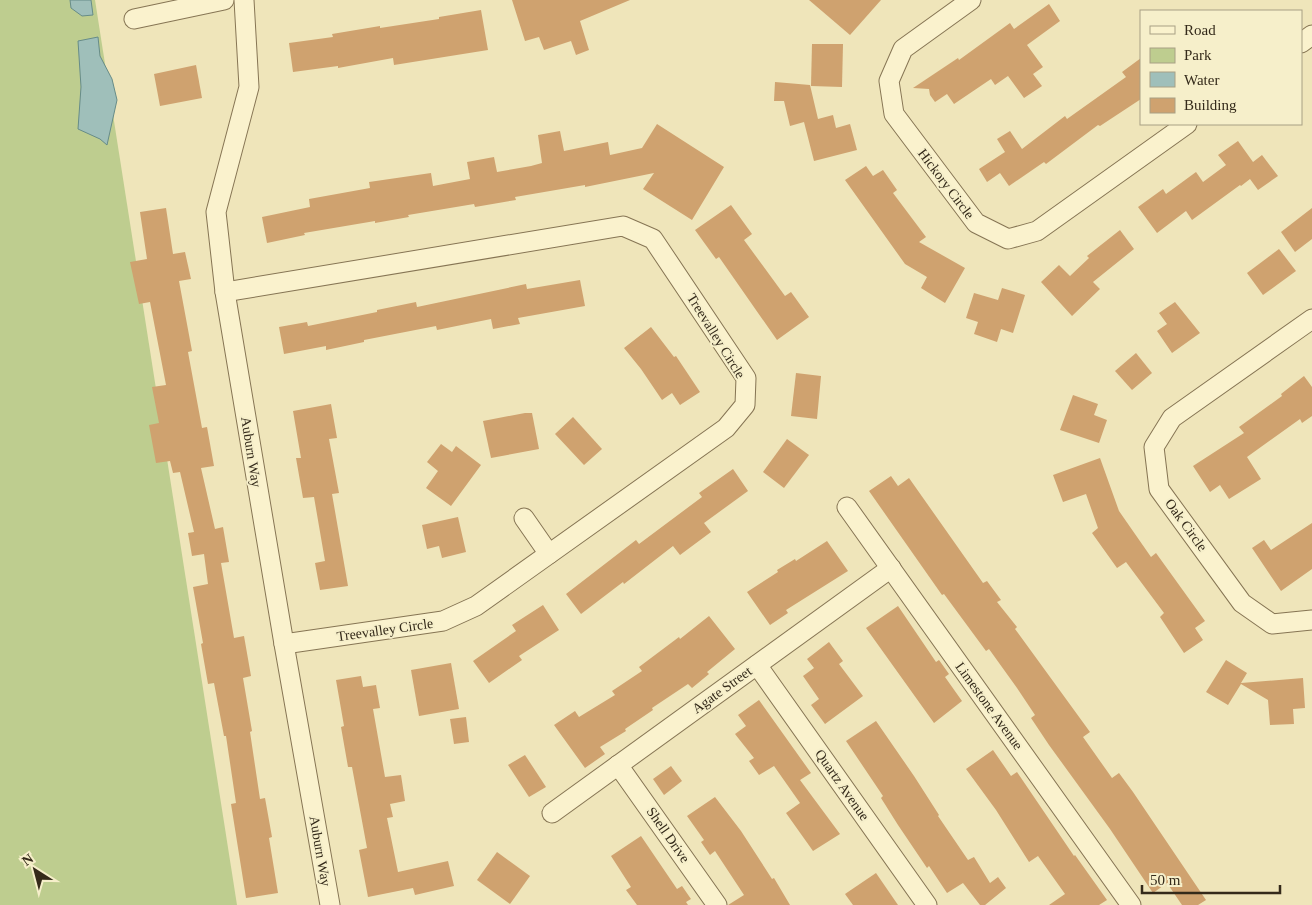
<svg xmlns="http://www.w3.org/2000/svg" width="1312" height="905" font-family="'Times New Roman',serif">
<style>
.green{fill:#becd8f}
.water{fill:#9fbfba;stroke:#678c88}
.building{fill:#cfa26f}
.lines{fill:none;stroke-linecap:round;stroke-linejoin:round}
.minor-casing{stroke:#867554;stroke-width:21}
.minor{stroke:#faf2cd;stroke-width:19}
.labels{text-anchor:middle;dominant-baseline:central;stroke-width:4;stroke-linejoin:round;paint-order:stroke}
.street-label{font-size:14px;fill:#342a1a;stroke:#f6efca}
</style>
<rect width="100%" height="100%" fill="#efe5ba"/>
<path class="green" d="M0 0H95L237 905H0Z"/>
<g class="water">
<path d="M70 0H91L93 15 82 16 71 8Z"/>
<path d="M98 37 100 56 112 79 117 100 107 145 100 139 78 129 81 87 78 41Z"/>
</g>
<g class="building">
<path d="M512 0H630L580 21 589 50 576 55 571 41 544 50 539 37 525 41Z"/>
<path d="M809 0H881L850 35Z"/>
<path d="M1049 4 1060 21 1027 45 1043 67 1033 74 1042 86 1024 98 1008 76 995 85 991 79 954 104 947 94 935 102 930 95 929 89 913 88 958 58 959 60 1010 23 1014 29Z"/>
<path d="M481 10 488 50 394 65 393 58 338 68V66L293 72 289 43 333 37 332 34 380 26V28L439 19V17Z"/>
<path d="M812 44H843L842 87 811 86Z"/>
<path d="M1141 58V99L1100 126 1098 125 1046 164 1044 162 1009 186 1000 173 987 182 979 169 1005 152 997 139 1010 131 1022 149 1065 116 1067 119 1126 77 1122 72Z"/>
<path d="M196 65 202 98 160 106 154 74Z"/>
<path d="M775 82 810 85 818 119 833 115 836 128 850 124 857 150 814 161 804 122 790 126 784 101H774Z"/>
<path d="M657 124 724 167 692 220 643 189 654 173 585 187V185L515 197 516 200 475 207 474 204 408 215 409 217 375 223V221L304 233 305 235 267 243 262 217 310 207 309 199 370 188 369 182 431 173 433 186 470 179 467 162 494 157 497 172 531 166 542 163 538 135 560 131 564 151 608 142 610 155 642 148Z"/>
<path d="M1238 141 1253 162 1262 155 1278 176 1258 190 1250 179 1241 186 1240 185 1192 220 1186 211 1157 233 1138 207 1163 189 1166 194 1196 172 1203 182 1226 165 1218 155Z"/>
<path d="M866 166 873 176 883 170 897 190 893 193 926 237 919 242 965 268 945 303 921 288 927 277 905 264 845 180Z"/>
<path d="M731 205 752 234 744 240 785 296 791 292 809 317 777 340 719 257 716 259 695 230Z"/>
<path d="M166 208 173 254 185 252 191 279 179 281 192 351 188 352 202 428 207 427 214 466 201 468 215 529 223 527 229 562 221 563 234 638 244 636 251 676 243 678 252 731 250 732 260 799 265 798 272 837 269 838 278 893 246 898 231 804 236 803 226 736H224L214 683 208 684 201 644 203 643 193 587 208 584 204 554 192 556 188 533 194 532 180 472 173 473 170 461 156 463 149 425 159 423 152 387 166 385 150 302 139 304 130 262 147 259 140 212Z"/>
<path d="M1312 208V239L1295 252 1281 232Z"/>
<path d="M1120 230 1134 249 1093 282 1100 289 1072 316 1041 282 1059 265 1070 276 1089 258 1087 256Z"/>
<path d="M1279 249 1296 271 1263 295 1247 273Z"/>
<path d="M580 280 585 306 518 318 520 324 493 329 491 319 437 330 436 326 364 340V342L326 350V346L284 354 279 327 307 322 308 326 377 312V310L416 302 417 307 526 284 527 289Z"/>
<path d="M1002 288 1025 295 1013 333 1001 329 997 342 974 334 978 322 966 318 974 293 998 300Z"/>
<path d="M1175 302 1200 333 1172 353 1157 331 1167 324 1159 313Z"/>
<path d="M651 327 674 357 676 356 700 392 680 405 672 393 662 400 641 369 624 348Z"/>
<path d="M1136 353 1152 373 1132 390 1115 371Z"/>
<path d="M796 373 821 376 817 419 791 416Z"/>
<path d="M1304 376 1312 387V416L1302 423 1300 419 1247 457 1261 479 1229 499 1220 485 1210 492 1193 466 1244 433 1239 427 1282 396 1281 394Z"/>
<path d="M1073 395 1098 404 1094 415 1107 420 1099 443 1060 430Z"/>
<path d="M331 404 337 438 329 439 339 493 332 494 348 586 320 590 315 563 325 561 314 497 303 498 296 458H301L293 411Z"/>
<path d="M525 413H532L539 449 491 458 483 421Z"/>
<path d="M573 417 602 449 584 465 555 434Z"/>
<path d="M787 439 809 455 784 488 763 472Z"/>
<path d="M441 444 452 452 456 446 481 465 451 506 426 488 438 471 427 462Z"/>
<path d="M1100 458 1119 511 1151 557 1156 553 1205 621 1195 628 1203 640 1184 653 1160 617 1164 613 1126 562 1117 568 1092 533 1098 528 1086 494 1063 502 1053 475Z"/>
<path d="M733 469 748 491 704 523 711 532 680 555 673 546 624 584 623 582 581 614 566 594 636 540 639 544 702 497 699 493Z"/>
<path d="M891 476 898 486 909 478 983 583 987 581 1001 600 997 602 1017 627 1015 629 1090 732 1083 737 1112 778 1119 773 1133 792 1206 900 1198 905H1182L1167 883 1153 893 1110 829 1049 745 1031 718 1035 715 1017 688 989 649 986 651 944 594 942 595 869 491Z"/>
<path d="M458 517 466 552 442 558 439 546 427 549 422 525Z"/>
<path d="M1312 523V569L1281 591 1252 548 1264 540 1271 550Z"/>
<path d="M827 541 848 571 786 610 788 613 770 625 747 592 778 572 777 570 795 559 796 561Z"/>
<path d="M543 605 559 630 519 656 522 660 489 683 473 661 516 631 512 625Z"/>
<path d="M898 606 936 662 939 660 949 674 945 677 962 701 934 723 866 628Z"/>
<path d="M709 616 735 649 707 672 709 674 692 688 688 684 652 708 653 710 625 729 626 731 600 747 605 754 585 768 554 725 575 711 579 717 615 695 612 691 642 671 639 667 679 637 680 639Z"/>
<path d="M829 642 843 661 839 664 863 696 825 724 811 705 819 699 803 676 814 668 807 659Z"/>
<path d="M1226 660 1247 673 1241 683 1303 678 1305 708 1293 709 1294 724 1270 725 1268 700 1241 684 1228 705 1206 692Z"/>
<path d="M451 663 459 709 419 716 411 670Z"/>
<path d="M361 676 363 687 376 685 380 708 373 709 385 777 401 775 405 801 390 804 393 817 387 818 398 872 448 861 454 886 415 895 413 888 368 897 359 850 367 848 352 767H348L341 727 344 726 336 680Z"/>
<path d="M759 700 811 773 800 780 840 834 813 851 786 813 800 803 774 766 759 775 749 761 754 758 735 734 746 726 738 715Z"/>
<path d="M466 717 469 742 454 744 450 719Z"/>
<path d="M876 721 914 776 939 815 938 816 968 860 974 857 990 883 998 877 1006 888 985 905H980L963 883 947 893 929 866 927 868 898 825 881 798 883 796 846 741Z"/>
<path d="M993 750 1011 776 1017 772 1074 856 1075 855 1107 900 1099 905H1049L1065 894 1038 856 1029 862 996 810 966 769Z"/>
<path d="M525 755 546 787 529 797 508 765Z"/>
<path d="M671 766 682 781 664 795 653 779Z"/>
<path d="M715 797 741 831 772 879 774 878 790 905H728L744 895 715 851 710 855 701 842 704 840 687 816Z"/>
<path d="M641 836 677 889 682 886 691 899 686 902 688 905H637L626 890 631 887 611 856Z"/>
<path d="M497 852 530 876 510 904 477 880Z"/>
<path d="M876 873 898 905H853L845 894Z"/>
</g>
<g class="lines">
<g class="minor-casing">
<g id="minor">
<path d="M244 0 249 87 216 212 225 292 284 644 330 905"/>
<path d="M971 0 903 49 889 81 894 114 976 223 1008 239 1037 231 1187 124"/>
<path d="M134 19 224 0"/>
<path d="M1301 43 1312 35"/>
<path d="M225 292 623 226 653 239 746 378 745 405 726 428 476 606 443 621 284 644"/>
<path d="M1312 319 1172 418 1154 447 1159 489 1242 603 1272 624 1312 620"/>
<path d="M847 507 1131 905"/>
<path d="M524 518 549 554"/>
<path d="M757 665 927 905"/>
<path d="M618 765 717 905"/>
<path d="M552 813 891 568"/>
</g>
</g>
<use href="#minor" class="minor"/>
</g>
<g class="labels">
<g class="street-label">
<text transform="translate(946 184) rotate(53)">Hickory Circle</text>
<text transform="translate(716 336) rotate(58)">Treevalley Circle</text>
<text transform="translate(251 452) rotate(81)">Auburn Way</text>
<text transform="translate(1186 525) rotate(54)">Oak Circle</text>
<text transform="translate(385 630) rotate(-8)">Treevalley Circle</text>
<text transform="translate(722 690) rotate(-36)">Agate Street</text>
<text transform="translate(989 706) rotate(54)">Limestone Avenue</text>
<text transform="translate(842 785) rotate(55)">Quartz Avenue</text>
<text transform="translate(668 835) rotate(55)">Shell Drive</text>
<text transform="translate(320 851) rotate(80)">Auburn Way</text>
</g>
</g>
<rect x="1140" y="10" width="162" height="115" fill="#f6efca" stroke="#a8a084"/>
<rect x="1150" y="26" width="25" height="8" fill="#faf2cd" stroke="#a8a084"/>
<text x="1184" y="35" font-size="15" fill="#342a1a">Road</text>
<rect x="1150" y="48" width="25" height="15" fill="#becd8f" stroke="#a8a084"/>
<text x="1184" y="60" font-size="15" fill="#342a1a">Park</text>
<rect x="1150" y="72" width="25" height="15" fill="#9fbfba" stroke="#a8a084"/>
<text x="1184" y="85" font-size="15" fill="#342a1a">Water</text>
<rect x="1150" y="98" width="25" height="15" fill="#cfa26f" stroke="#a8a084"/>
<text x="1184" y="110" font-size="15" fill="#342a1a">Building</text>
<g transform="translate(35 870) rotate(324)" stroke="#f6efca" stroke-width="4" paint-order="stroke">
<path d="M0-4L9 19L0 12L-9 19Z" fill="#342a1a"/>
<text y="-8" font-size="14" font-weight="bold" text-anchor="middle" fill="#342a1a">N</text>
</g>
<path d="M1142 885v8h138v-8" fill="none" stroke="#342a1a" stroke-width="2.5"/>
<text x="1150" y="885" font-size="15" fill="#342a1a" stroke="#f6efca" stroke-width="4" paint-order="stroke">50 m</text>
</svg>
